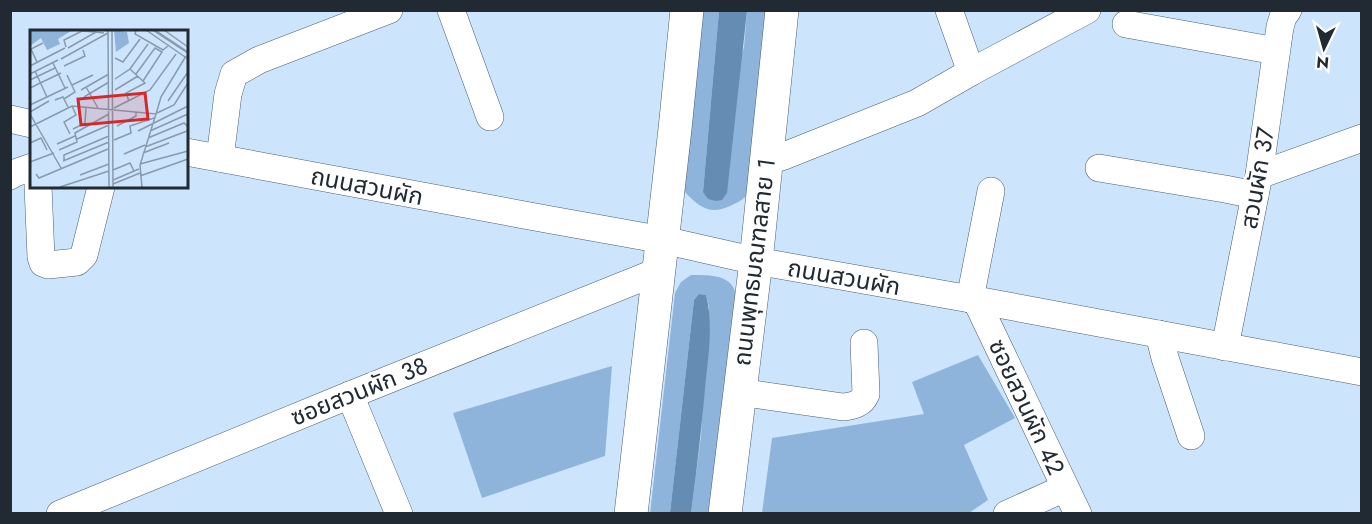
<svg xmlns="http://www.w3.org/2000/svg" width="1372" height="524" font-family="Jost,'Noto Sans Thai',sans-serif">
<style>
.green{fill:#8fb4db}
.water{fill:#658cb3}
.lines{fill:none;stroke-linecap:round;stroke-linejoin:round}
.minor-casing{stroke:#4a5e73;stroke-width:28}
.major-casing{stroke:#4a5e73;stroke-width:34}
.minor{stroke:#fff;stroke-width:27}
.major{stroke:#fff;stroke-width:33}
.labels{text-anchor:middle;dominant-baseline:central;stroke-width:6;stroke-linejoin:round;paint-order:stroke}
.street-label{font-size:24px;fill:#212a33;stroke:#fff}
.inset-road{fill:none;stroke:#889aac;stroke-width:1.5}
.view{fill:#d62828;fill-opacity:0.15;stroke:#d62828;stroke-width:3}
.inset-edge{fill:none;stroke:#212a33;stroke-width:3}
</style>
<rect width="100%" height="100%" fill="#cde4fd"/>
<g class="green">
<path d="M701 11H719L703 192 744 47 747 11H767L752 188C744 199 743 200 730 206 709 216 698 206 684 191Z"/>
<path d="M691 275C705 275 728 274 734 289 737 295 735 306 735 313L711 513H691L701 436 709 307 706 295 699 294 694 300 670 513 650 514 675 293 681 282Z"/>
<path d="M978 355 1015 418 964 445 988 500 969 513H762L772 438 924 414 912 382Z"/>
<path d="M612 366 605 456 482 498 453 413Z"/>
</g>
<g class="water">
<path d="M719 11H747L727 193 722 200 716 201 708 199 703 192Z"/>
<path d="M699 294 706 295C713 322 709 351 706 378 702 424 697 469 691 513H670L694 300Z"/>
</g>
<g class="lines">
<g class="minor-casing">
<g id="minor">
<path d="M451 10 490 117"/>
<path d="M949 10 971 72"/>
<path d="M1126 24 1276 51"/>
<path d="M10 119 32 124"/>
<path d="M186 152 546 219 663 240 756 261 976 300 1362 372"/>
<path d="M220 158 228 94 234 74 259 60 389 10"/>
<path d="M766 162 784 156 917 103 971 72 1087 10"/>
<path d="M1099 168 1225 189 1255 195"/>
<path d="M1259 175 1362 138"/>
<path d="M10 176 15 173 32 167"/>
<path d="M38 186 41 257 43 263 48 265 77 262 84 255 101 187"/>
<path d="M970 299 991 191"/>
<path d="M976 300 1078 514"/>
<path d="M1159 334 1165 358 1191 436"/>
<path d="M1225 347 1259 175 1280 27 1283 17 1288 10"/>
<path d="M739 392 843 407C853 406 862 404 866 394L864 343"/>
<path d="M350 395 399 514"/>
<path d="M60 514 350 395 659 271"/>
<path d="M1007 514 1065 488"/>
</g>
</g>
<g class="major-casing">
<g id="major">
<path d="M631 514 675 129 687 10"/>
<path d="M725 514 756 261 782 10"/>
</g>
</g>
<use href="#minor" class="minor"/>
<use href="#major" class="major"/>
</g>
<g class="labels">
<g class="street-label">
<text transform="translate(1257 178) rotate(-80)">สวนผัก 37</text>
<text transform="translate(367 186) rotate(11)">ถนนสวนผัก</text>
<text transform="translate(754 262) rotate(-83)">ถนนพุทธมณฑลสาย 1</text>
<text transform="translate(844 277) rotate(10)">ถนนสวนผัก</text>
<text transform="translate(359 391) rotate(-22)">ซอยสวนผัก 38</text>
<text transform="translate(1027 407) rotate(65)">ซอยสวนผัก 42</text>
</g>
</g>
<g transform="translate(30 30)">
<rect width="158" height="158" fill="#cde4fd"/>
<path d="M0 0H43L28 9 30 14 17 20 11 8 0 16ZM84 0 97 2 99 13 86 22Z" fill="#8fb4db"/>
<path class="inset-road" d="M78 0 79 157M82 0 83 157M106 0 105 4 133 20 139 15M116 0 158 29M123 0 158 23M125 0 158 22M134 0 158 17M36 17 34 10 52 1 66 2M38 18 66 2 74 3M85 28 93 32 110 9M31 29 78 3M7 32 1 19 13 13M23 33 35 58M0 36 35 18M34 36 55 26 53 20M5 41 17 67M0 44 28 30M106 44 125 18 132 22 113 51M85 49 100 39 118 14M0 50 25 38M42 55 63 45M56 57 68 78M0 58 31 43M51 60 79 44M85 60 108 46M54 67 79 52M34 69 45 62 37 45M25 70 33 67 38 77M99 71 96 63 115 53 100 39M138 71 158 42M0 75 38 57M84 78 120 60 146 24M0 82 19 71M127 83 144 75 158 53M0 84 31 138M87 96 106 86V82M0 97 42 76 126 84 131 67 156 26M43 99 55 93 56 77M108 101 158 76M120 101 158 84M40 104 34 92 46 85 42 76M118 108 154 93 158 97M47 109 79 95M84 110 101 103 100 96 124 88M0 113 11 108 17 120M27 114 45 106M115 117 157 101M29 120 47 112 45 103 79 84M113 123 139 113M94 124 115 115M33 131 79 112M34 131V125L79 106M0 132 24 123M110 134 158 121M83 140 100 133 104 141M6 144 9 148 78 119M50 145 79 134M110 146 158 129M83 150 109 139M83 154 110 143M30 157 79 141M112 157 110 135 126 84"/>
<path class="view" d="M115 63 118 89 51 95 48 69Z"/>
<rect width="158" height="158" class="inset-edge"/>
</g>
<rect width="1372" height="524" fill="none" stroke="#212a33" stroke-width="24"/>
<g transform="translate(1324 48) rotate(185)" stroke="#ffffff" stroke-width="4.5" paint-order="stroke">
<path d="M0-4.5L10 22L0 15L-10 22Z" fill="#212a33"/>
<text y="-9" font-size="16" font-weight="bold" text-anchor="middle" fill="#212a33">N</text>
</g>
</svg>
